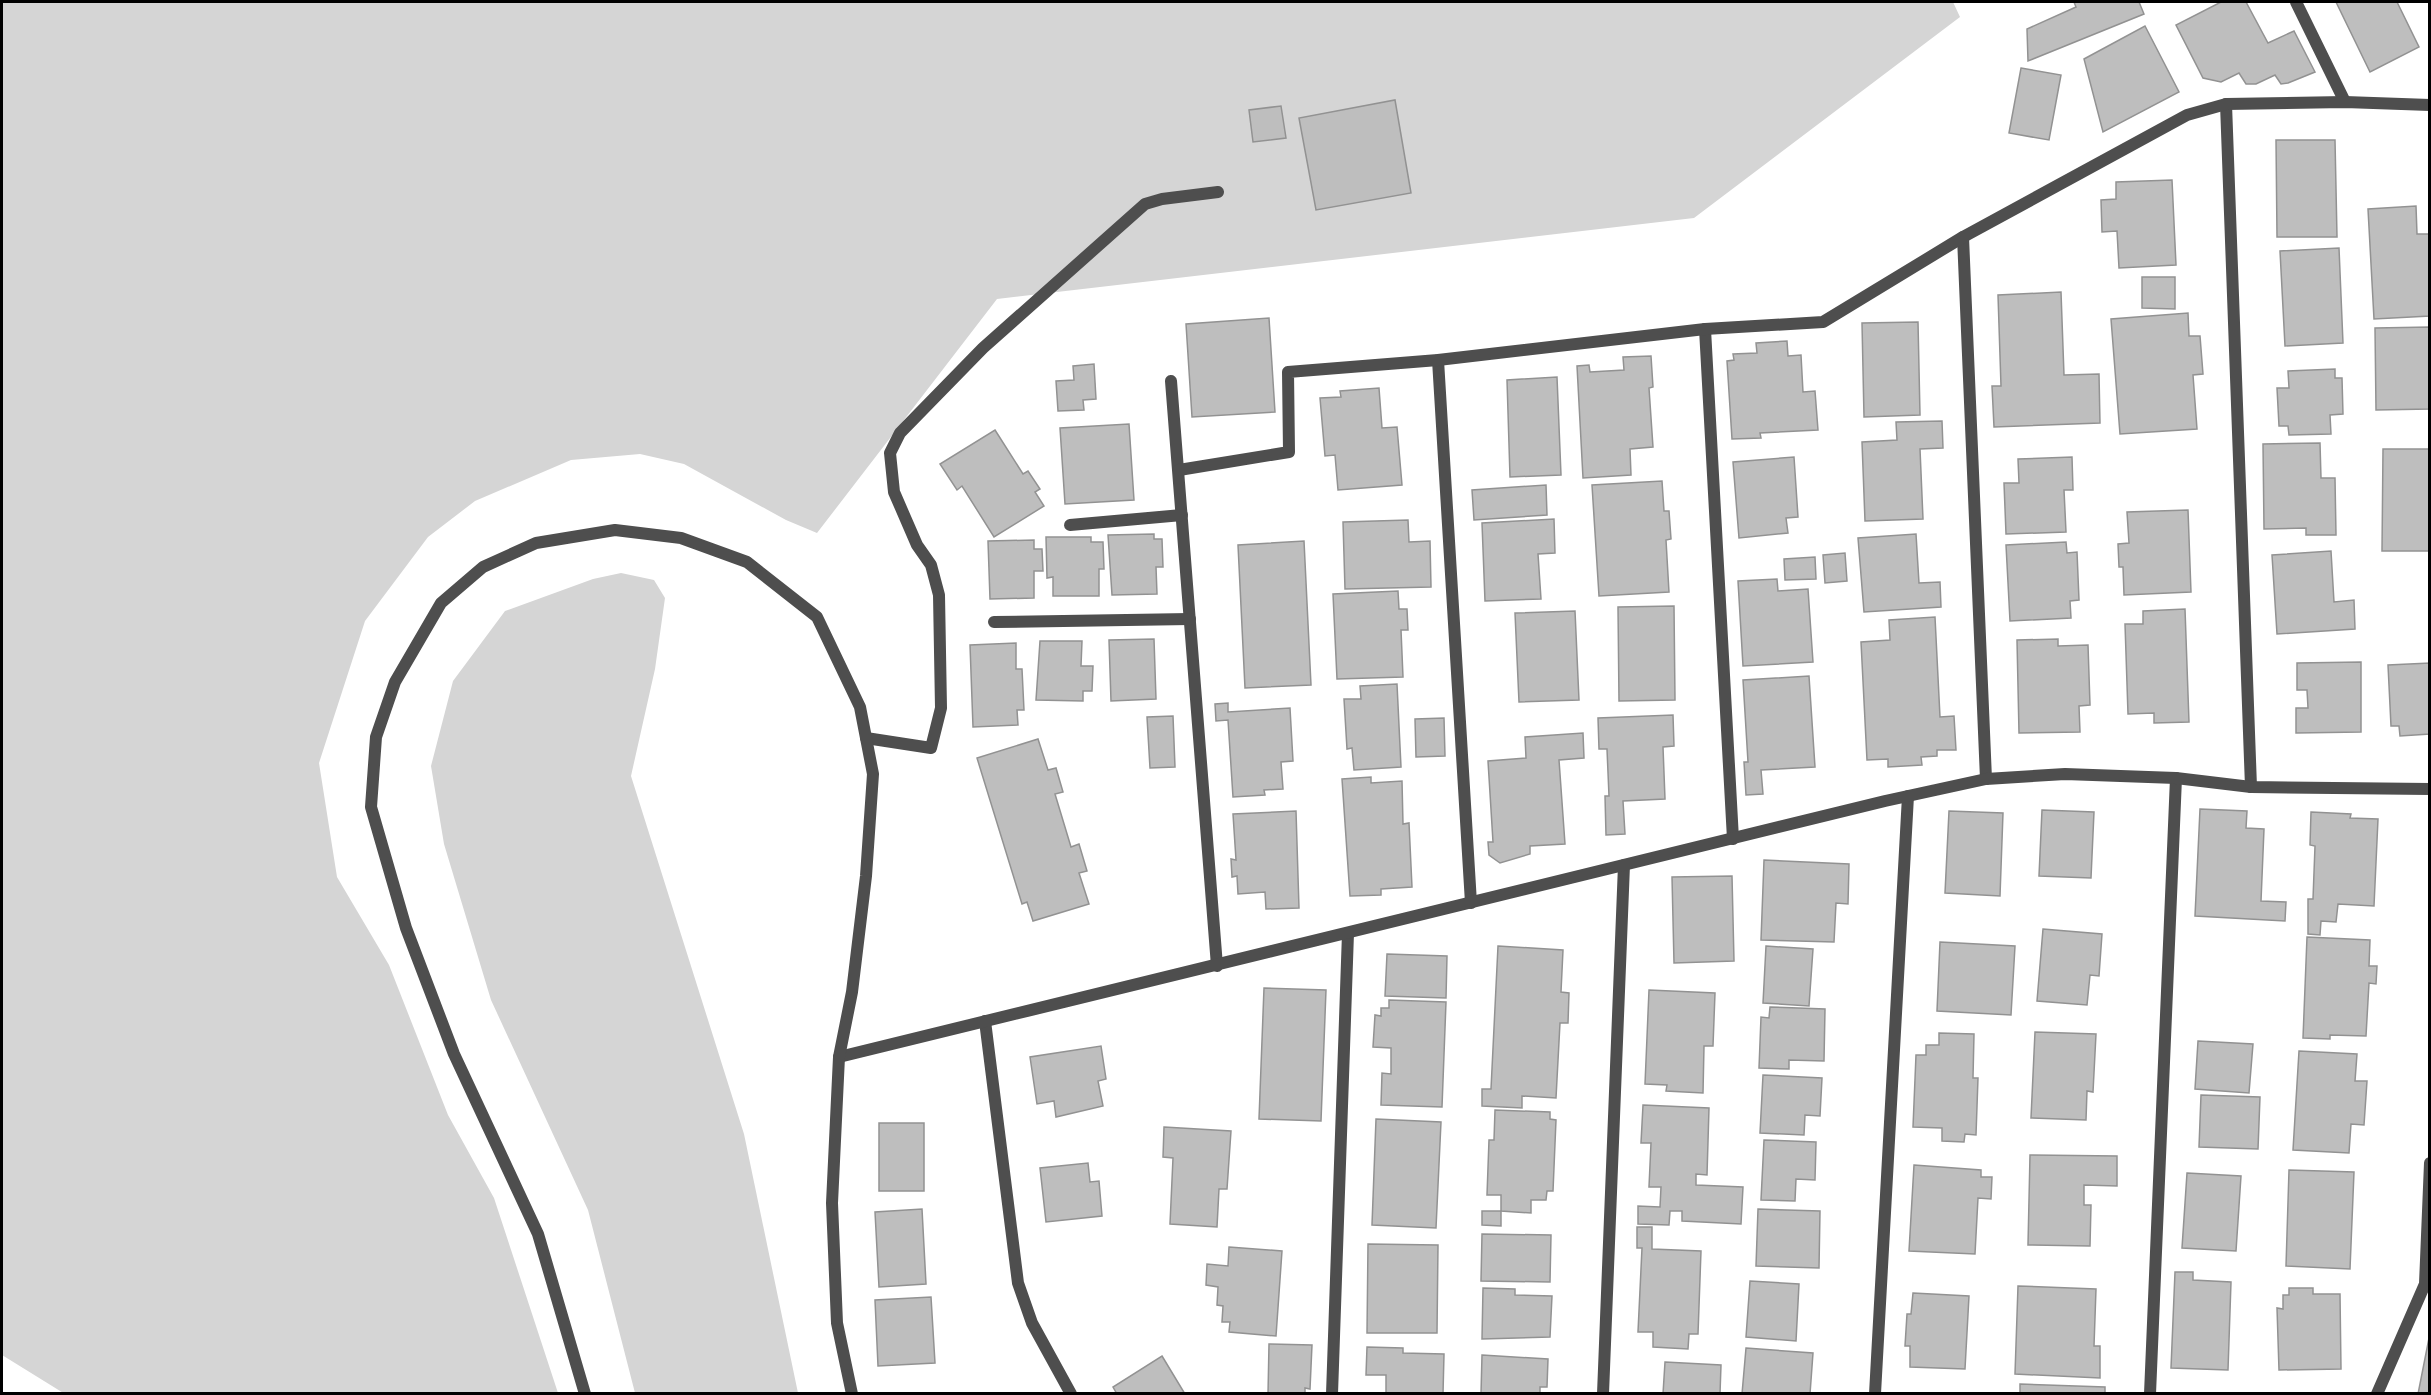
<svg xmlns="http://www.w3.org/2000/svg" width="2431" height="1395" font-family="'Exo 2',sans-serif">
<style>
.green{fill:#d5d5d5}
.building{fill:#bebebe;stroke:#929292;stroke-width:1.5}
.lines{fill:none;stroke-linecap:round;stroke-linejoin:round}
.minor{stroke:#4e4e4e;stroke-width:12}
.tertiary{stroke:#4e4e4e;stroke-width:12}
</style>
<rect width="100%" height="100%" fill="#fff"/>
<g class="green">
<path d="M2 2H1953L1960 17 1694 218 997 299 817 533 786 520 684 464 640 454 571 460 475 501 428 537 365 621 319 763 337 877 389 965 448 1115 494 1198 558 1393 65 1394 2 1355Z"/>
<path d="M621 573 654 580 665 598 655 669 631 776 744 1134 798 1393H635L588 1210 491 1000 444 844 431 766 453 681 505 611 593 579Z"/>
</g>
<g class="building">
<path d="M2074 2H2139L2144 14 2028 61 2027 29 2076 7Z"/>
<path d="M2221 2H2246L2268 43 2294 31 2315 72 2288 83 2281 84 2275 75 2256 84H2246L2239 73 2221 82 2203 78 2176 25Z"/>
<path d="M2336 2H2397L2419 47 2370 72Z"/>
<path d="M2145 26 2179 92 2103 132 2084 59Z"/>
<path d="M2021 68 2061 75 2049 140 2009 133Z"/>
<path d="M1395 100 1411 193 1316 210 1299 118Z"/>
<path d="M1281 106 1286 138 1253 142 1249 110Z"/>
<path d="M2276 140H2335L2337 237H2277Z"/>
<path d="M2172 180 2176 265 2119 268 2117 231 2102 232 2101 200 2116 199V182Z"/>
<path d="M2416 206 2417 234H2430V316L2374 319 2368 209Z"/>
<path d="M2339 248 2343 343 2285 346 2280 251Z"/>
<path d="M2142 277H2175V309L2142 308Z"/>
<path d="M2061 292 2064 375 2099 374 2100 423 1994 427 1992 386H2001L1998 295Z"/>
<path d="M2188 313 2189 336H2200L2203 374 2193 375 2197 429 2120 434 2111 319Z"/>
<path d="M1269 318 1275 412 1192 417 1186 324Z"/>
<path d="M1918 322 1920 415 1864 417 1862 323Z"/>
<path d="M2430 327V409L2376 410 2375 328Z"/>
<path d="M1787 341 1788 356 1801 355 1803 392 1815 391 1818 430 1760 433 1761 438 1732 439 1727 361 1734 360 1733 354 1757 353 1756 343Z"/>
<path d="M1651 356 1653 387 1649 388 1653 447 1630 449 1631 475 1583 478 1577 366 1589 365 1590 372 1624 370 1623 357Z"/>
<path d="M1094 364 1096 399 1083 400 1084 410 1058 411 1056 381 1074 380 1073 366Z"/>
<path d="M2335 369V378H2342L2343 414 2330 415 2331 434 2289 435 2288 426H2279L2277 388H2289L2288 371Z"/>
<path d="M1557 377 1561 475 1510 477 1507 380Z"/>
<path d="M1379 388 1382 428 1397 427 1402 485 1338 490 1335 455 1325 456 1320 398 1341 397 1340 391Z"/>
<path d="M1942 421 1943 448 1920 449 1923 519 1865 521 1862 442 1897 440 1896 422Z"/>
<path d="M1129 424 1134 500 1065 504 1060 428Z"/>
<path d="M995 430 1023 474 1028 471 1040 489 1035 492 1044 506 994 537 962 486 957 490 940 464Z"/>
<path d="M2320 443 2321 478H2335L2336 535H2306V528L2264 529 2263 444Z"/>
<path d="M2383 449H2430V551H2382Z"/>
<path d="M1794 457 1798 517 1786 518 1788 533 1739 538 1733 462Z"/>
<path d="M2072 457 2073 490H2064L2066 532 2006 534 2004 483H2019L2018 459Z"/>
<path d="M1662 481 1664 511H1669L1671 539 1666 540 1669 592 1599 596 1592 485Z"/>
<path d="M1546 485 1547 515 1474 520 1472 490Z"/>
<path d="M2188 510 2191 592 2124 595 2123 567H2119L2118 544 2129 543 2127 512Z"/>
<path d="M1554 519 1555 553 1538 554 1541 599 1485 601 1482 523Z"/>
<path d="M1408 520 1409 542 1430 541 1431 587 1345 589 1343 522Z"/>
<path d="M1154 534V539H1162L1163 567H1156L1157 594 1112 595 1108 535Z"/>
<path d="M1916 534 1919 583 1940 582 1941 607 1864 612 1858 538Z"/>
<path d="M1046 537H1091V542H1103L1104 569H1099V596H1053V577L1047 578Z"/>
<path d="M1034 540V549H1042L1043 571H1034V598L990 599 988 541Z"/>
<path d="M1304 541 1311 685 1245 688 1238 545Z"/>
<path d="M2066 542 2067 553 2077 552 2079 600 2070 601 2071 618 2010 621 2006 545Z"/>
<path d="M2331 551 2334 602 2354 600 2355 629 2277 634 2272 555Z"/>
<path d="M1845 553 1847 581 1825 583 1823 555Z"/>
<path d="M1815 557 1816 579 1785 580 1784 559Z"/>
<path d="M1777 579 1778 591 1808 589 1813 662 1743 666 1738 581Z"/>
<path d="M1398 591 1399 609H1407L1408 630H1401L1403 677 1337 679 1333 594Z"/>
<path d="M1674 606 1675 700 1619 701 1618 607Z"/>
<path d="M2185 609 2189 722 2154 723V713L2128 714 2125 624H2143V611Z"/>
<path d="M1575 611 1579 700 1519 702 1515 613Z"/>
<path d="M1935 617 1940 717 1954 716 1956 750H1937V756L1921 757 1922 765 1888 767V759L1867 760 1861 642 1890 640 1889 620Z"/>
<path d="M1154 639 1156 699 1111 701 1109 640Z"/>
<path d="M2058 639V646L2088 645 2090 705 2079 706 2080 732 2019 733 2017 640Z"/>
<path d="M1040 641H1082L1081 666H1093L1092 691H1083V701L1036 700Z"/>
<path d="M1016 643V669H1022L1024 710H1017L1018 725 973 727 970 645Z"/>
<path d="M2361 662V732L2296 733V708H2308L2307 690H2297V663Z"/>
<path d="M2430 663V734L2400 736 2399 726H2391L2388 665Z"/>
<path d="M1809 676 1815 767 1761 770 1763 794 1746 795 1744 762H1748L1743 680Z"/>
<path d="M1397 684 1401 767 1354 770 1352 748 1347 749 1344 699H1361L1360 686Z"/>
<path d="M1228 703V712L1290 708 1293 761 1281 762 1283 789 1264 790 1265 795 1233 797 1228 720 1216 721 1215 704Z"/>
<path d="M1673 715 1674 746 1663 747 1665 799 1623 801 1625 834 1606 835 1605 796H1609L1607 749H1599L1598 718Z"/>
<path d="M1173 716 1175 767 1150 768 1147 717Z"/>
<path d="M1444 718 1445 756 1416 757 1415 719Z"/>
<path d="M1583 733 1584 758 1559 760 1565 844 1530 846V854L1500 863 1489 855 1488 842H1493L1488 761 1526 758 1525 737Z"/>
<path d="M1038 739 1048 770 1056 768 1063 792 1055 794 1071 847 1079 844 1087 871 1079 873 1089 904 1033 921 1027 902 1022 904 977 758Z"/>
<path d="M1371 777V783L1402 781 1403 824 1409 823 1412 887 1381 889V895L1350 896 1342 779Z"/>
<path d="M2200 809 2247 811 2246 828 2264 829 2261 901 2286 902 2285 921 2195 916Z"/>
<path d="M2042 810 2094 812 2091 878 2039 876Z"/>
<path d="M1296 811 1299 908 1266 909 1265 892 1238 894 1237 876 1232 877 1231 859 1236 860 1233 814Z"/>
<path d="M1949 811 2003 813 2000 896 1945 893Z"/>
<path d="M2311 812 2351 814 2350 818 2378 819 2374 906 2338 904 2336 922 2321 921 2320 935 2308 934V899H2313L2315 846 2310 845Z"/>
<path d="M1764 860 1849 864 1848 904 1836 903 1834 942 1761 940Z"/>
<path d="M1732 876 1734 961 1674 963 1672 877Z"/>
<path d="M2043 929 2102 934 2099 976 2090 975 2087 1005 2037 1001Z"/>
<path d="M2307 937 2370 940 2369 966H2377L2376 984 2369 983 2366 1036 2330 1035V1039L2303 1038Z"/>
<path d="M1940 942 2015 946 2011 1015 1937 1011Z"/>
<path d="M1498 946 1563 950 1561 992 1569 993 1568 1023H1560L1556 1098 1522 1096V1108L1482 1106V1089H1491Z"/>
<path d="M1766 946 1813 949 1809 1006 1763 1003Z"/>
<path d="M1387 954 1447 956 1446 998 1385 996Z"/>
<path d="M1264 988 1326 990 1321 1121 1259 1119Z"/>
<path d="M1649 990 1715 993 1713 1046H1704L1703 1093 1666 1091 1667 1085 1645 1084Z"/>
<path d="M1389 1000 1446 1002 1442 1107 1381 1105 1382 1073 1391 1074V1048L1373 1047 1375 1015 1381 1016V1008H1389Z"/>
<path d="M1770 1007 1825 1009 1824 1061 1789 1060V1069L1759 1068 1761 1017 1769 1018Z"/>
<path d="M2035 1032 2096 1034 2093 1092 2087 1091 2086 1120 2031 1118Z"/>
<path d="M1939 1033 1974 1034 1973 1078H1978L1976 1135 1965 1134 1964 1142 1942 1141V1128L1913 1127 1916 1055H1926V1045H1939Z"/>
<path d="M2198 1041 2253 1044 2249 1093 2195 1089Z"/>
<path d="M1101 1046 1106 1079 1098 1081 1103 1106 1056 1117 1054 1101 1037 1104 1030 1057Z"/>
<path d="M2299 1051 2357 1054 2355 1081H2367L2364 1125 2351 1124 2349 1153 2293 1150Z"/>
<path d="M1763 1075 1822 1078 1820 1116 1805 1115 1804 1135 1760 1133Z"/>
<path d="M2201 1095 2260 1097 2258 1149 2199 1147Z"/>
<path d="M1643 1105 1709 1108 1707 1175 1696 1174V1185L1743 1187 1741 1224 1682 1221V1211H1670L1669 1225 1638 1224V1206L1660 1207 1661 1187H1649L1651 1143H1641Z"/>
<path d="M1495 1110 1550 1112V1119L1556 1120 1553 1191H1547L1546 1200H1531V1213L1501 1211V1195H1487L1489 1140H1494Z"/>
<path d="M1376 1119 1441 1122 1436 1228 1372 1225Z"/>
<rect x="879" y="1123" width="45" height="68"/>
<path d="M1164 1127 1231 1131 1227 1189H1219L1217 1227 1170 1224 1173 1158 1163 1157Z"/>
<path d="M1764 1140 1816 1142 1815 1180 1796 1179 1795 1201 1761 1200Z"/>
<path d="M2030 1155 2117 1156V1186L2084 1185V1205H2091L2090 1246 2028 1245Z"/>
<path d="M1088 1163 1090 1182 1099 1181 1102 1216 1046 1222 1040 1168Z"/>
<path d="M1914 1165 1981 1170V1177H1992L1991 1199 1978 1198 1975 1254 1909 1251Z"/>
<path d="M2289 1170 2354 1172 2350 1269 2286 1266Z"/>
<path d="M2187 1173 2241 1176 2236 1251 2182 1248Z"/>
<path d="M922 1209 926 1284 879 1287 875 1212Z"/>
<path d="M1758 1209 1820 1211 1819 1268 1756 1266Z"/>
<path d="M1482 1211H1501V1226L1482 1225Z"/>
<path d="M1637 1227H1652V1249L1701 1251 1698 1334H1689L1688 1349 1653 1347V1332H1638L1642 1248H1637Z"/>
<path d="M1482 1234 1551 1235 1550 1282 1481 1281Z"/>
<path d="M1368 1244 1438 1245 1437 1333H1367Z"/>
<path d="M1229 1247 1282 1251 1276 1336 1229 1332 1230 1322H1222L1223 1306 1217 1305 1218 1287 1206 1285 1207 1264 1228 1266Z"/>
<path d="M2175 1272H2193V1280L2231 1282 2228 1370 2171 1368Z"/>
<path d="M1750 1281 1799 1284 1796 1341 1746 1337Z"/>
<path d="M2018 1286 2096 1289 2094 1346H2100V1378L2015 1374Z"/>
<path d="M1483 1288 1515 1289V1295L1552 1296 1550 1337 1482 1339Z"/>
<path d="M2289 1288H2313V1294H2340L2341 1369 2279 1370 2277 1308 2283 1309V1295H2289Z"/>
<path d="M1913 1293 1969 1296 1965 1369 1910 1367V1346H1905L1907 1314H1911Z"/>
<path d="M931 1297 935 1363 878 1366 875 1300Z"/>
<path d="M2430 1333V1394H2418Z"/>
<path d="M1269 1344 1312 1345 1310 1389 1305 1388V1394H1268Z"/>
<path d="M1367 1347 1403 1348V1353L1444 1354 1443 1394H1386V1375H1366Z"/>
<path d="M1746 1348 1813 1353 1810 1394H1742Z"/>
<path d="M1482 1355 1548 1359 1547 1387H1540V1394H1481Z"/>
<path d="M1162 1356 1185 1394H1117L1113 1387Z"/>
<path d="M1665 1362 1721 1365 1720 1394H1663Z"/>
<path d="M2020 1384 2105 1387V1394H2020Z"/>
</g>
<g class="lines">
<g class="minor">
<path d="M2296 2 2345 102"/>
<path d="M2226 104 2251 787"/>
<path d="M1963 237 1986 779"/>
<path d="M1705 329 1733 839"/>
<path d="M1438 360 1471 903"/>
<path d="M1171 381 1217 966"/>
<path d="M1179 470 1289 452 1288 372 1438 360 1705 329 1823 322 1963 237 2187 115 2226 104 2345 102 2430 105"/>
<path d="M1070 525 1182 515"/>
<path d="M994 622 1190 619"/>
<path d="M866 738 931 748 941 708 939 595 931 565 917 545 894 492 890 453 900 433 983 348 1145 204 1162 199 1218 192"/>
<path d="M985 1021 1018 1283 1032 1323 1071 1394"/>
<path d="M1332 1394 1348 933"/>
<path d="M1603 1394 1624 865"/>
<path d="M1875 1394 1908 796"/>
<path d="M2150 1394 2176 778"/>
<path d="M2377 1394 2425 1284 2430 1163"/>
</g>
<g class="tertiary">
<path d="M839 1057 1885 801 1986 779 2065 774 2176 778 2251 787 2430 789"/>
<path d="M585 1394 538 1234 454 1054 406 928 371 807 376 737 395 682 441 603 483 567 536 543 615 530 681 538 747 562 817 617 860 707 873 774 866 876 852 992 839 1057 832 1203 837 1323 852 1394"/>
</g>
</g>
<rect width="2431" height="1395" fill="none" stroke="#000000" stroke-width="6"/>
</svg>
